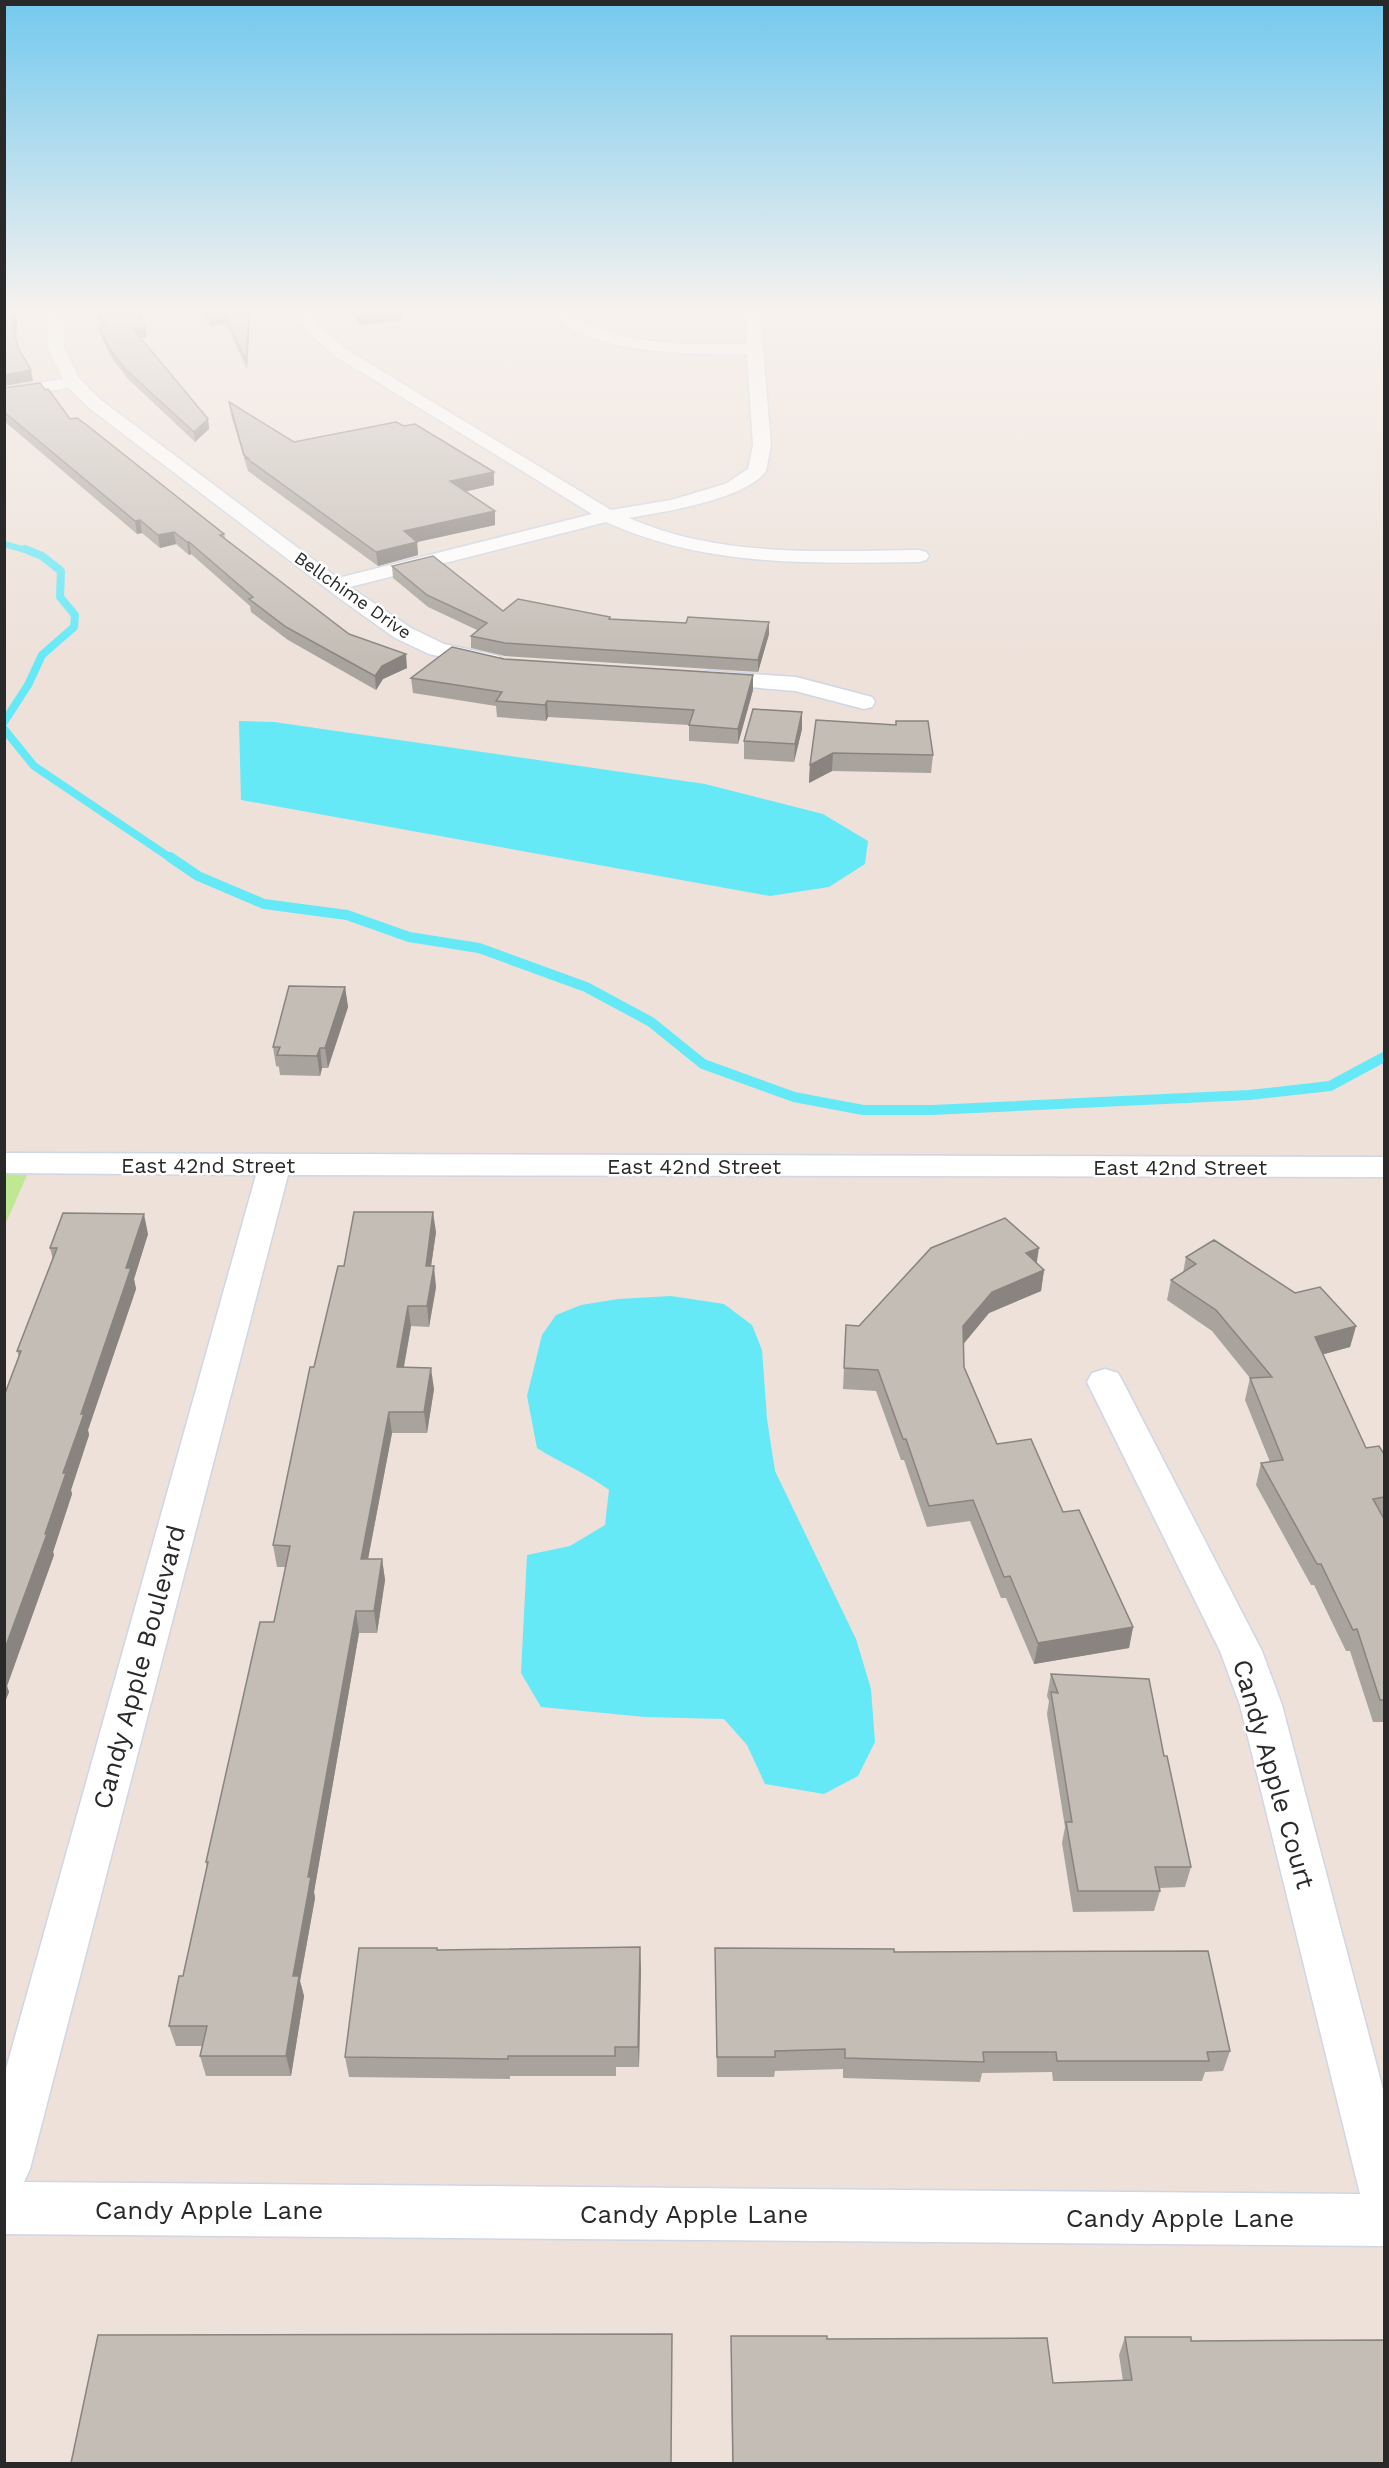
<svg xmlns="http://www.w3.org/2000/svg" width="1389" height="2468" font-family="'Work Sans',sans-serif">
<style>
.green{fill:#bee892}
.water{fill:#65e9f7}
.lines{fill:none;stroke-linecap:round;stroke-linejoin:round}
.stream-far2{stroke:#65e9f7;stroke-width:6}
.stream-far1{stroke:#65e9f7;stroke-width:8}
.stream{stroke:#65e9f7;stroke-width:10}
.minor-casing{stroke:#cfd6e4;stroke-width:3}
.minor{fill:#fff;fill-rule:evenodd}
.wall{fill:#a9a39d}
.shaded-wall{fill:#89847f}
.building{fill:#c4bdb6;stroke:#89847f;stroke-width:1.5}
.labels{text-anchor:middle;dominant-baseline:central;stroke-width:5;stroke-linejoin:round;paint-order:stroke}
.far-street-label{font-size:18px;fill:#292929;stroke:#fff}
.street-label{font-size:21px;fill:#292929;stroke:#fff}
.near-street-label{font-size:26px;fill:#292929;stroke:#fff}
</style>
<rect width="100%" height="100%" fill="#ede1da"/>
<path class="green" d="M5 1174 27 1175 5 1225 4 1174Z"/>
<g class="water">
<path d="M239 721 274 722 705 784 823 814 868 841 865 864 829 887 770 896 241 800Z"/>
<path d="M671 1296 724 1304 752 1325 762 1350 767 1419 775 1471 856 1639 871 1689 875 1742 858 1776 824 1794 765 1784 747 1745 724 1719 645 1717 541 1707 521 1673 527 1555 570 1546 605 1525 609 1490C587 1473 560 1463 537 1448L527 1396 542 1335 556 1315 581 1305 618 1299Z"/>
</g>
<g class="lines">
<path class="stream-far2" d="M4 544 29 551"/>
<g class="stream-far1">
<path d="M4 722 28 685 42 655 74 627 75 615 60 597 61 571 42 556 25 549"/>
<path d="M4 729 34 766 172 859"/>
</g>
<path class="stream" d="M170 857 198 876 264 904 347 915 409 937 479 948 586 987 651 1022 703 1064 794 1097 863 1110H932L1249 1095 1330 1086 1384 1057"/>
<g class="minor-casing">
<g id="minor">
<path d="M4 313H38L31 318 4 320Z"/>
<path d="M47 313H63L64 348 79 378 101 400 338 578 592 514 335 356 307 331 296 313H311L318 325 347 350 611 510 671 500 725 484 748 469 753 445 747 354C696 354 587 355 551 313H569L585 323 628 338 678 344H747L744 313H760L771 445 766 471C745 500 663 512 629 518 720 558 822 551 919 550L926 552 929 556 926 560 919 562C810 563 708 568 606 522L350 587 411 628 444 644 499 656 502 661 499 666 491 668 429 654 395 638 339 598 89 408 69 388 4 398V388L63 379 48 348Z"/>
<path d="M709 671 796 677 872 697 875 702 872 707 864 709 795 691 701 683 698 678 701 673Z"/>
<path d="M4 1153 1384 1157V1177L288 1175 30 2169 24 2182 1360 2194 1240 1705 1220 1651 1087 1382 1092 1373 1105 1369 1118 1373 1123 1382 1262 1651 1282 1705 1384 2093V2246L4 2234V2076L256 1175 4 1173Z"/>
</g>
</g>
<use href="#minor" class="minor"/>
</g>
<g class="wall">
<path d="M138 313 147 337 141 338 208 419 209 429 195 442 127 378 112 358 101 337 99 328H102L95 314Z"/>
<path d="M202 313H250L247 369 226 325 210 326 208 322 204 321Z"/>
<path d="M350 313H401L402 320 359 325Z"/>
<path d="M4 388 45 390 70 419 224 534 225 538 349 634 407 668 383 679 376 690 288 640 251 612 250 606 191 554 189 555 176 544 160 548 142 533 137 534 4 421Z"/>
<path d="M229 402 294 442 404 426 494 472V485L465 491 495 511V525L417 542 418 555 378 566 248 471 231 415Z"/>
<path d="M392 566 503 611 610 617 611 619 686 623 769 622V634L758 672 505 656 471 648V636L477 630 428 607 393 578Z"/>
<path d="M753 675V690L738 744 689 741V725L548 717 546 721 497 717 496 706 413 693 411 678Z"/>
<path d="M802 712V729L794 762 744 759V741Z"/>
<path d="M816 720 933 755 931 773 832 771 809 783 810 765Z"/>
<path d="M345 987 348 1007 328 1068H322L320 1076 280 1075 279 1067 276 1066 273 1047Z"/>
<path d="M436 1232 431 1266 436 1287 429 1327 411 1326 404 1367 434 1389 427 1433H392L368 1559H382L385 1580 377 1633H359L314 1892 315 1898 300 1981 304 1996 291 2076H206L200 2056 202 2046H176L169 2026 183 1976 207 1867 206 1862 274 1622 286 1567H277L273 1545 314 1367 344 1266Z"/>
<path d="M148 1234 134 1279 136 1289 88 1430 89 1435 71 1490 72 1494 53 1552 54 1555 7 1686 9 1692 4 1704 19 1357 17 1351 53 1260 50 1248Z"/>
<path d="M1186 1257 1295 1293 1356 1326 1350 1347 1323 1354 1366 1448 1384 1454V1722H1373L1350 1651H1346L1314 1585H1311L1256 1485 1261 1463 1270 1462 1245 1400 1250 1378 1212 1331 1167 1300 1171 1280 1183 1273Z"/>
<path d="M1037 1264 1044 1270 1041 1291 989 1313 964 1343V1367L997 1444 1063 1512 1133 1627 1129 1648 1034 1664 1006 1598H1001L970 1521 927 1527 904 1460H901L876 1391 843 1389 846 1325 859 1326Z"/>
<path d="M1051 1674 1164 1756 1191 1867 1185 1887 1159 1888 1160 1891 1154 1911 1073 1912 1062 1843 1065 1827 1047 1714 1049 1701 1047 1696Z"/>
<path d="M715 1948 894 1952 1230 2051 1223 2071 1205 2072 1202 2081H1053L1052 2072 982 2073 980 2082 843 2078V2069L775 2071 774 2077H717Z"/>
<path d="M438 1950 641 1968 639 2067H616V2076H510V2079L349 2077 345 2057Z"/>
<path d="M731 2336 827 2339 1053 2383 1123 2381 1119 2355 1125 2337 1191 2341 1384 2463H732Z"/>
</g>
<g class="shaded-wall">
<path d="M15 313H16L17 321 16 335 13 324Z"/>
<path d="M249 313H250L247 369 246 360Z"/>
<path d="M383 313H401L402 320 359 325 358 316Z"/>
<path d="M225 316 226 325 210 326 209 318Z"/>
<path d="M145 328 147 337 135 339 134 330Z"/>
<path d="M31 370 33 381 4 386V375Z"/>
<path d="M208 419 209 429 195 442 194 432Z"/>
<path d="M494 472V485L451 495 450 481Z"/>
<path d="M495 511V525L417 542 418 555 378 566 376 552 404 531Z"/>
<path d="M140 520 142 533 137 534 135 521Z"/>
<path d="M174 532 176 544 160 548 158 535Z"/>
<path d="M187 542H189L191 554 189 555Z"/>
<path d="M769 622V634L758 672V660Z"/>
<path d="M406 654 407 668 383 679 376 690 375 676 382 666Z"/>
<path d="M753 675V690L738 744V729Z"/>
<path d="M547 701 548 717 546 721 545 705Z"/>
<path d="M802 712V729L794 762 795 744Z"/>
<path d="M833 753 832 771 809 783 810 765Z"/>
<path d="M345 987 348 1007 328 1068 325 1048Z"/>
<path d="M320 1048 322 1068 320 1076 317 1056Z"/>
<path d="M433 1212 436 1232 428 1287 426 1266Z"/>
<path d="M144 1214 148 1234 134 1279 136 1289 88 1430 89 1435 71 1490 72 1494 53 1552 54 1555 7 1686 9 1692 4 1704V1651L45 1534 126 1268Z"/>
<path d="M1039 1248 1036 1268 1026 1253Z"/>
<path d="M434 1266 436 1287 429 1327 427 1306Z"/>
<path d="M1044 1270 1041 1291 989 1313 961 1347 963 1326 992 1292Z"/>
<path d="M408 1306 411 1326 400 1388 397 1367Z"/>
<path d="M1356 1326 1350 1347 1310 1358 1315 1337Z"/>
<path d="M431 1368 434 1389 427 1433 424 1412Z"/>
<path d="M389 1412 392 1433 364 1580 361 1559Z"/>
<path d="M382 1559 385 1580 377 1633 374 1611Z"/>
<path d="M356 1611 359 1633 314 1892 315 1898 300 1981 304 1996 291 2076 286 2056 293 1976 308 1877Z"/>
<path d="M1133 1627 1129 1648 1034 1664 1038 1643Z"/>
<path d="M640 1947 641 1968 639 2067 638 2047Z"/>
</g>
<g class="building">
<path d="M4 313H15L13 324 18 348 31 370 4 375Z"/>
<path d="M98 313H138L145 328 134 330 208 419 194 432 125 369 110 349 99 328 105 327Z"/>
<path d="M207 313H249L246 360 225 316 209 318Z"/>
<path d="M356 313H383L358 316Z"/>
<path d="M40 383 45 390 48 389 70 419 77 418 88 426 224 534 220 535 349 634 406 654 382 666 375 676 286 627 249 599 253 597 189 542H187L174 532 158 535 140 520 135 521 4 412V388Z"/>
<path d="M229 402 294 442 396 422 404 426 415 424 494 472 450 481 495 511 404 531 417 542 376 552 246 458H248L244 455Z"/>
<path d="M433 556 503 611 518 599 610 617 609 619 686 623 688 617 769 622 758 660 505 643 471 636 487 623 427 595 392 566Z"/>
<path d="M452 647 504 659 753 675 738 729 689 725 694 710 547 701 545 705 496 701 502 692 411 678Z"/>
<path d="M753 709 802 712 795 744 744 741Z"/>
<path d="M816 720 896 725V721H928L933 755 833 753 810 765Z"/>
<path d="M289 986 345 987 325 1048H320L317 1056 277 1055 280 1047H273Z"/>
<path d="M354 1212H433L426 1266H434L427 1306H408L397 1367 431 1368 424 1412H389L361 1559H382L374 1611H356L308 1877H311L293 1976H299L286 2056H200L207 2026H169L179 1976H183L208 1862H206L260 1622H274L290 1546 273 1545 310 1367H314L338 1266H344Z"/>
<path d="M63 1213 144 1214 126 1268H131L81 1414H84L63 1473H66L45 1534H47L4 1651V1396L21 1351H17L57 1248H50Z"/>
<path d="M1005 1218 1039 1248 1026 1253 1044 1270 992 1292 963 1326 964 1367 997 1444 1031 1439 1063 1512 1079 1510 1133 1627 1038 1643 1010 1576 1004 1577 973 1500 929 1506 906 1439H903L878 1370 844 1368 846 1325 859 1326 931 1248Z"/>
<path d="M1214 1240 1295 1293 1320 1287 1356 1326 1315 1337 1366 1448 1379 1446 1384 1454V1497L1373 1499 1384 1519V1700H1380L1357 1629 1353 1630 1321 1564H1317L1261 1463 1283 1460 1250 1378 1272 1377 1216 1310 1171 1280 1196 1264 1186 1257Z"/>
<path d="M1051 1674 1149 1679 1164 1756H1167L1191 1867H1155L1160 1891H1078L1066 1822H1072L1051 1692 1058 1693Z"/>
<path d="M640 1947 638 2047H615V2056H508V2059L345 2057 359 1948H437V1950Z"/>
<path d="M715 1948 894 1949V1952L1208 1951 1230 2051 1207 2052 1209 2061H1057L1056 2052H983L984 2062 845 2058V2049L775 2051V2057H717Z"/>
<path d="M672 2334 671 2463H71L98 2335Z"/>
<path d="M731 2336H827V2339L1047 2338 1053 2383 1132 2380 1125 2337H1191V2341L1384 2340V2463H733Z"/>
</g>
<linearGradient id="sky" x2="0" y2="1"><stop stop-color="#73c9ee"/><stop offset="0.47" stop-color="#f7f2ee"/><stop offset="1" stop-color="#f7f2ee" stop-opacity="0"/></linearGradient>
<rect width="1389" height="659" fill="url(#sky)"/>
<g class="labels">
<g class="far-street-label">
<text transform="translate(353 595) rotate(35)">Bellchime Drive</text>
</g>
<g class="street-label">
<text x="208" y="1165">East 42nd Street</text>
<text x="694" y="1166">East 42nd Street</text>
<text x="1180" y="1167">East 42nd Street</text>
</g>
<g class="near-street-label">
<text transform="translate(139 1667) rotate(-75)">Candy Apple Boulevard</text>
<text transform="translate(1274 1774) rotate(74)">Candy Apple Court</text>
<text x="209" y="2210">Candy Apple Lane</text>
<text x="694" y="2214">Candy Apple Lane</text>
<text x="1180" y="2218">Candy Apple Lane</text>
</g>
</g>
<rect width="1389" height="2468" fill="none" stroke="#292929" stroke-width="12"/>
</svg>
